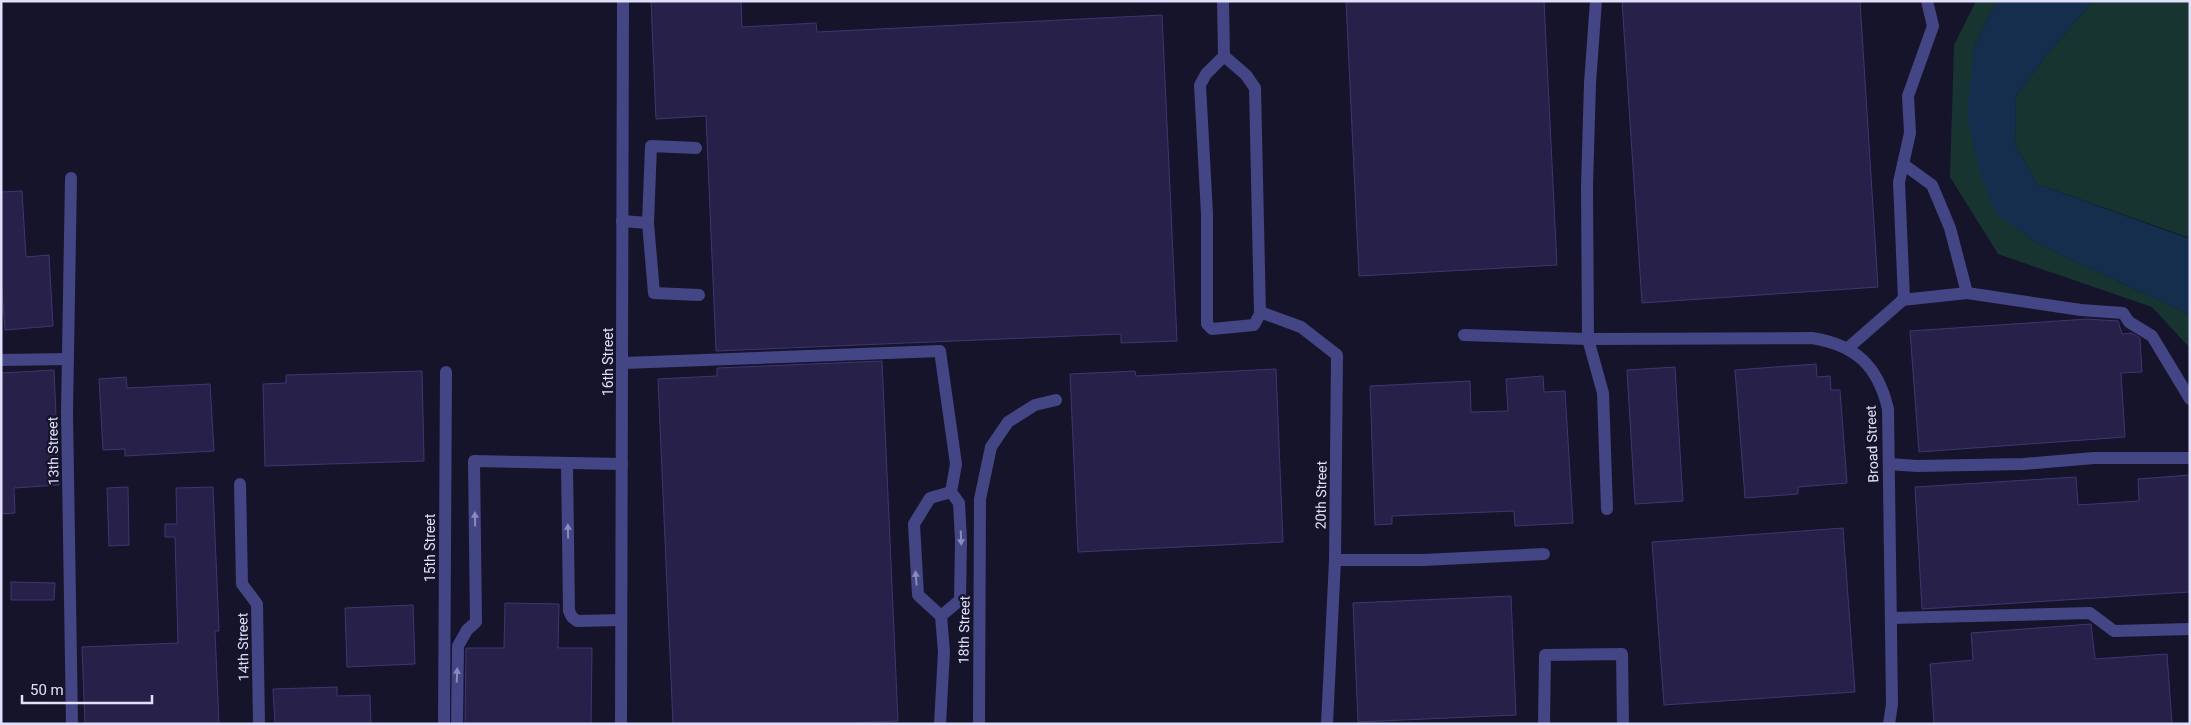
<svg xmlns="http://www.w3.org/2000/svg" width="2191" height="725" font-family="Roboto,sans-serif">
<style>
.green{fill:#173431}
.water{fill:#152e4d}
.building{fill:#27214a;stroke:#3e3673}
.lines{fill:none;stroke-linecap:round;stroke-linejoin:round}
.minor{stroke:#434585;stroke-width:12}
.oneway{fill:#8a8bbb}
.labels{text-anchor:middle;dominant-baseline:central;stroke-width:4.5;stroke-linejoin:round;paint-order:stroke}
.street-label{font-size:14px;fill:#e1e0fc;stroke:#16142a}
</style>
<rect width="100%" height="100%" fill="#16142a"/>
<g class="green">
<path d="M1976 1H1997L1974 46 1995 212 2038 244 2184 312 2190 317V348L2152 307 1998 254 1950 177 1954 45Z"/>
<path d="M2093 1H2190V238L2037 184 2015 144 2016 96 2045 57Z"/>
</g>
<path class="water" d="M1997 1H2093L2045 57 2016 96 2015 144 2037 184 2190 239V317L2184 312 2038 244 1995 213 1979 171 1967 115 1974 46Z"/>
<g class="building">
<path d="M651 1H741L742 27 816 23 817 32 1162 15 1177 341 1121 343V334L716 351 706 116 656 119Z"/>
<path d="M1346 1H1544L1557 265 1359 276Z"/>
<path d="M1622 1H1860L1878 287 1642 303Z"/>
<path d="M22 191 26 257 49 255 53 326 5 330 1 278V192Z"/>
<path d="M2087 319 2118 321 2122 334 2132 333 2140 338 2142 372 2121 373 2125 437 1919 452 1910 331Z"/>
<path d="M882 361 898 721 836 724H673L658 379 717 376V368Z"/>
<path d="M1816 364 1817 377 1830 376 1831 390H1840L1847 483 1798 487V494L1745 498 1735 370Z"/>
<path d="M1675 367 1683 501 1635 504 1627 370Z"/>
<path d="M1276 369 1283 542 1078 552 1070 374 1135 371 1136 376Z"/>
<path d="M54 370 59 485 14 488 15 513 1 514V373Z"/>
<path d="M422 371 424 461 265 466 263 384 286 383V375Z"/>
<path d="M1543 376 1544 392 1565 391 1573 523 1515 526 1514 511 1392 516V524L1375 525 1370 386 1470 381 1471 412 1508 411 1506 379Z"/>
<path d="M126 377 127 388 210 384 214 451 125 456V449L103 450 99 379Z"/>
<path d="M2190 475V592L1922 609 1915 487 2076 477 2078 505 2139 501 2138 479Z"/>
<path d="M128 487 129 545 109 546 107 488Z"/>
<path d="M213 487 219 631H215L219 724H85L82 647 178 643 175 537H165V524H177L176 488Z"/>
<path d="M1843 528 1855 692 1664 705 1652 542Z"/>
<path d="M11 582 55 583 54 600H11Z"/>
<path d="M1511 596 1516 715 1358 722 1353 603Z"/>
<path d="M505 603 559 604 558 648H592L591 724H465L466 648H504Z"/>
<path d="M413 605 415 664 347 667 345 608Z"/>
<path d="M2091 624 2095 659 2167 654 2172 724H1934L1930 664 1973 660 1971 633Z"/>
<path d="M337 687V696L370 695 371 724H275L273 689Z"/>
</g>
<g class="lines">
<g class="minor">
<path d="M1223 1 1224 56 1206 74 1200 85 1207 214V324L1212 329 1254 325 1260 314 1255 88 1246 75 1224 56"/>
<path d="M1596 1 1590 83 1587 186 1588 339 1603 393 1607 509"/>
<path d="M696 148 651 146 648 223 654 293 699 295"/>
<path d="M1903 164 1932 185 1950 228 1967 293 2081 310 2123 313 2129 322 2152 336 2190 399"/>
<path d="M71 178 67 412 72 724"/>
<path d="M622 221 648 223"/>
<path d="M1902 300 1967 293"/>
<path d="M1260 312 1301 327 1337 355 1335 560 1327 724"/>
<path d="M1464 335 1588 339 1812 338C1856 345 1878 366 1888 409L1892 704 1889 724"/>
<path d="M1848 348 1904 299 1899 182 1910 133 1908 96 1933 26 1927 1"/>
<path d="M1 360 68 359"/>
<path d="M624 363 940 351 956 464 951 492 959 503 961 540 960 600 941 616"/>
<path d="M567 463 569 611 572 617 577 621 621 620"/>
<path d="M1889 464 1917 466 2023 464 2094 458H2190"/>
<path d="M240 484 242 584 257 604 259 724"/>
<path d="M1335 560H1423L1544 554"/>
<path d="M1891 618 2090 613 2114 631 2190 629"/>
<path d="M444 724 446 372"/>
<path d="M457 724 458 646 467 630 476 622 474 461 622 464"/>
<path d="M621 724 623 1"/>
<path d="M940 724 944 652 941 616 918 595 914 524 930 498 951 492"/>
<path d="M979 724 980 499 991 447 1008 422 1035 405 1056 400"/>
<path d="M1544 724 1545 655 1622 654 1623 724"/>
</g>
</g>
<defs><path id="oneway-solid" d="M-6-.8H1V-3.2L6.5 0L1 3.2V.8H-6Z" transform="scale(1.25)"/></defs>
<g class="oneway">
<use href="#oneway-solid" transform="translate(475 519) rotate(-91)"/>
<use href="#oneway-solid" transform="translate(568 531) rotate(-91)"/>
<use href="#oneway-solid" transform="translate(961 538) rotate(88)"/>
<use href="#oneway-solid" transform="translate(916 578) rotate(-95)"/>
<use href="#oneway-solid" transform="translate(457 675) rotate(-88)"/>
</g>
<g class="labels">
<g class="street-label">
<text transform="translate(608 362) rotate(-90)">16th Street</text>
<text transform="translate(1872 444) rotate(-92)">Broad Street</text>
<text transform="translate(53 451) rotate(-91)">13th Street</text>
<text transform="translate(1321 495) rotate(-89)">20th Street</text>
<text transform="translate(430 548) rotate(-90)">15th Street</text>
<text transform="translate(964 630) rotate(-89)">18th Street</text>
<text transform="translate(243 647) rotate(-91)">14th Street</text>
</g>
</g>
<rect width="2191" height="725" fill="none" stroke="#e1e0fc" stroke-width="5"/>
<path d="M22 695v8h130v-8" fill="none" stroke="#e1e0fc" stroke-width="2.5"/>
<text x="30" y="695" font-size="15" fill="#e1e0fc" stroke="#16142a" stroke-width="4" paint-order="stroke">50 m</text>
</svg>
